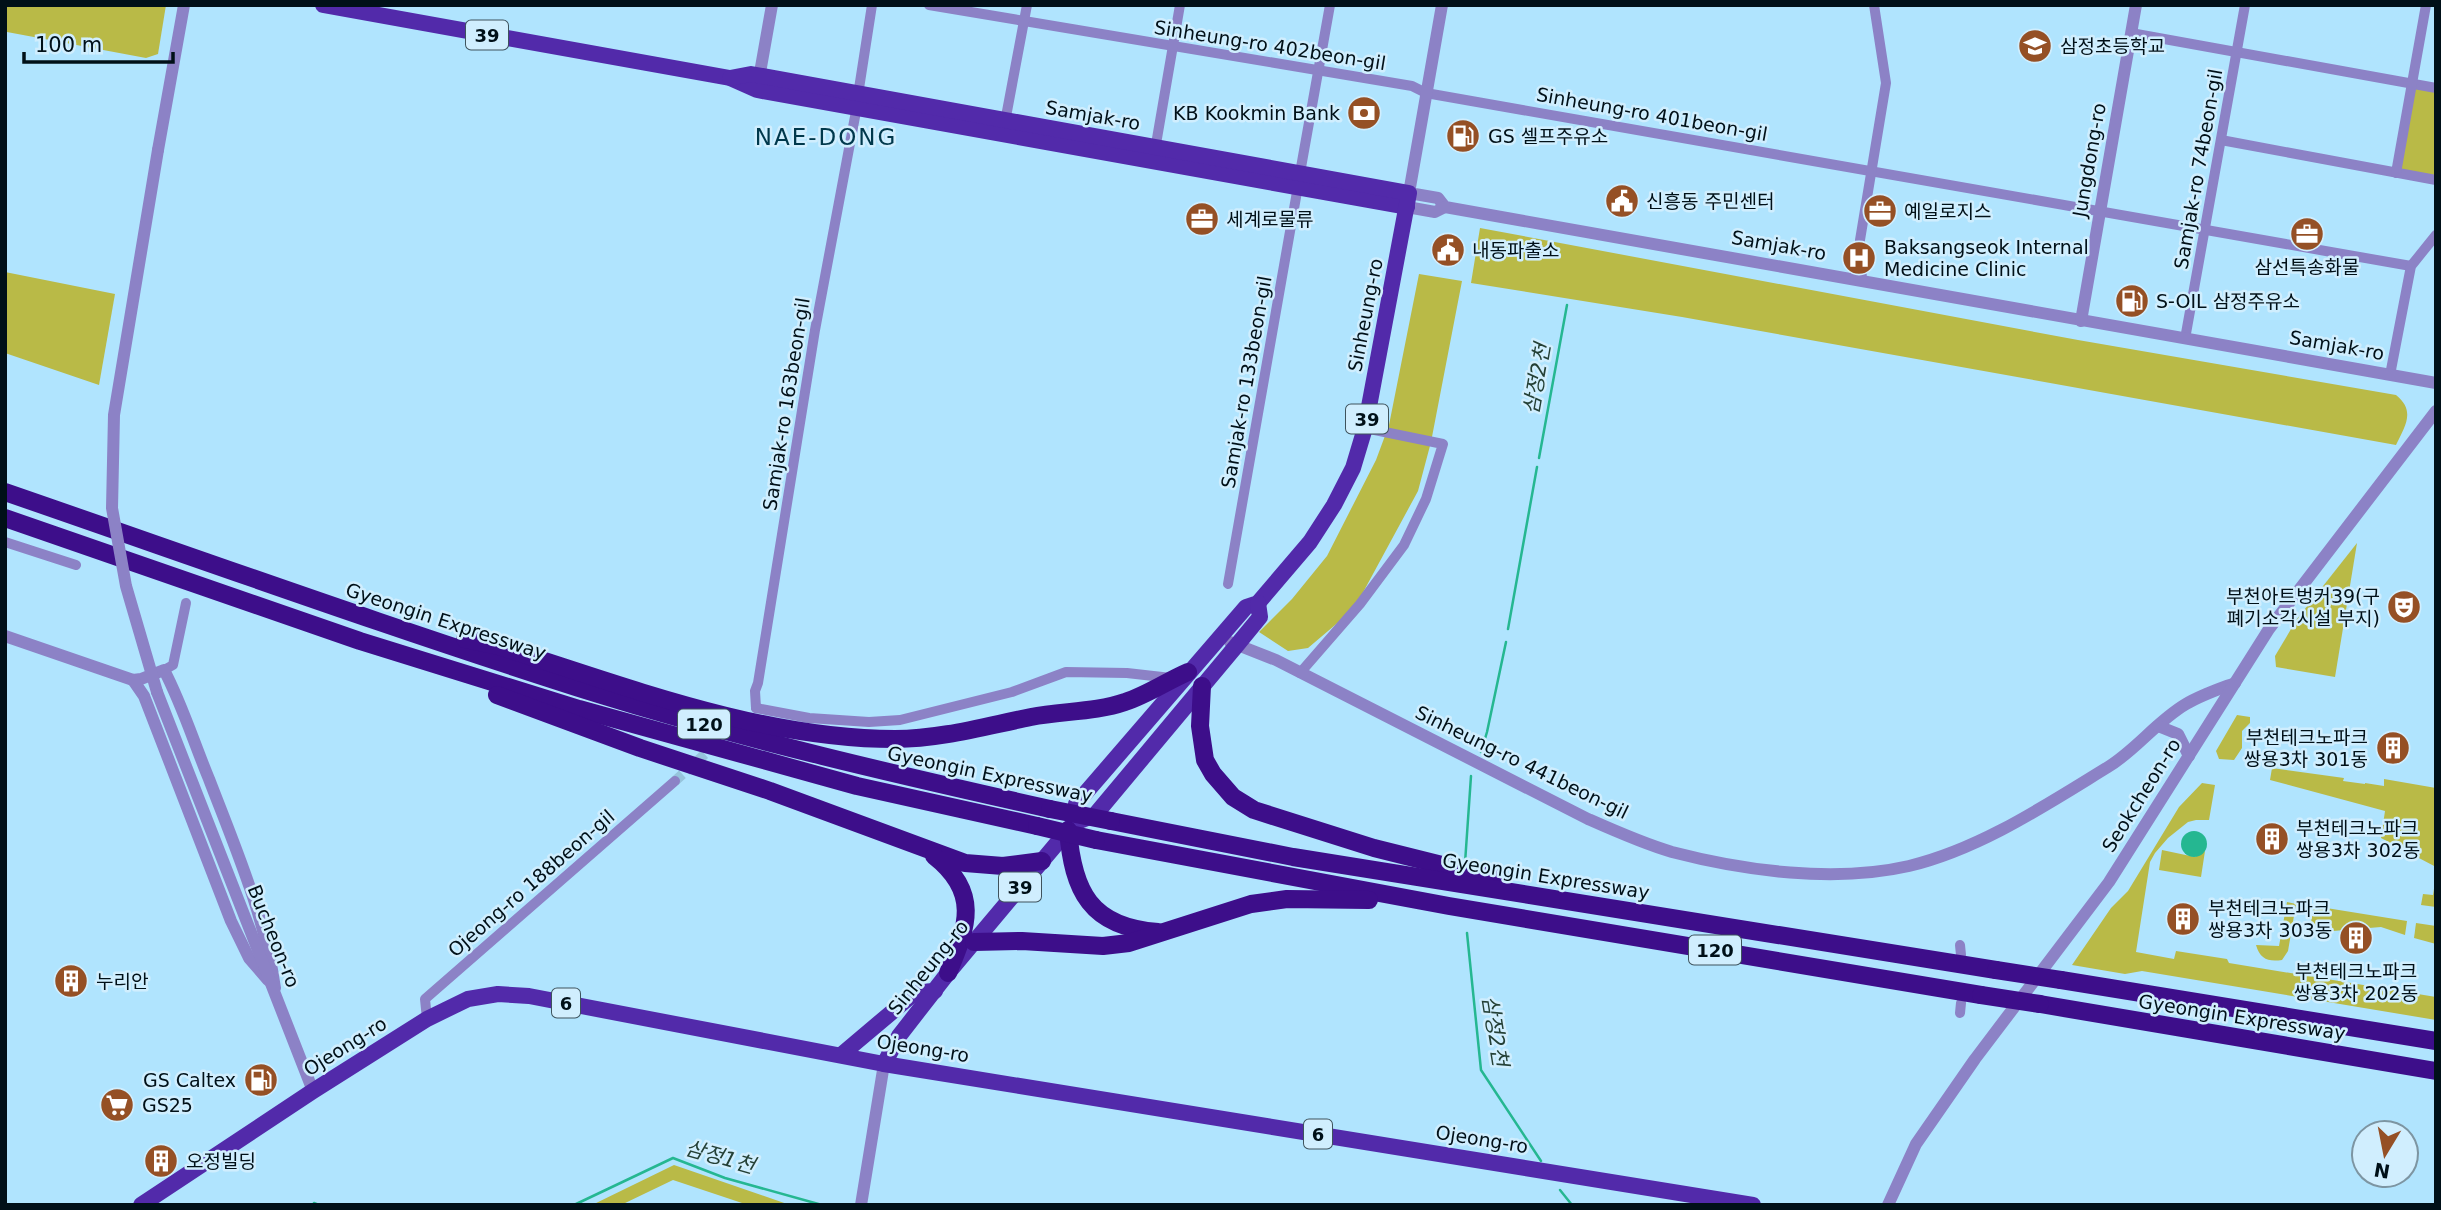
<svg xmlns="http://www.w3.org/2000/svg" width="2441" height="1210" font-family="'DejaVu Sans','Noto Sans KR',sans-serif">
<style>
.green{fill:#b9ba47}
.water{fill:#25b791}
.lines{fill:none;stroke-linecap:round;stroke-linejoin:round}
.stream{stroke:#25b791;stroke-width:2.5}
.minor-tunnel{stroke:#96c4dc;stroke-width:10;stroke-dasharray:10 5;stroke-linecap:butt}
.minor{stroke:#8c82c6;stroke-width:10}
.tertiary{stroke:#8c82c6;stroke-width:12}
.primary{stroke:#522aaa;stroke-width:16}
.motorway{stroke:#3d0e8a;stroke-width:18}
.tertiary-bridge{stroke:#8c82c6;stroke-width:12}
.motorway-bridge{stroke:#3d0e8a;stroke-width:18}
.labels{text-anchor:middle;dominant-baseline:central;stroke-width:5;stroke-linejoin:round;paint-order:stroke}
.shield{fill:#d0eefe;stroke:#3e535d;stroke-width:2}
.shield-label{font-size:18px;font-weight:bold;fill:#001018}
.street-label{font-size:19px;fill:#001018;stroke:#d0eefe}
.poi-label{font-size:19px;fill:#001018;stroke:#d0eefe;text-anchor:start}
.water-label{font-size:21px;font-style:italic;fill:#244036;stroke:#d0eefe}
.quarter-label{font-size:23px;letter-spacing:2px;fill:#00384c;stroke:#d0eefe}
</style>
<rect width="100%" height="100%" fill="#b0e4fe"/>
<g class="green">
<path d="M5 5H166L158 54 146 58 7 32Z"/>
<path d="M2412 83 2436 88V180L2396 173Z"/>
<path d="M1480 228 2078 340 2396 395C2416 411 2405 426 2396 445L1682 317 1471 283Z"/>
<path d="M5 272 115 294 99 385 5 353Z"/>
<path d="M1419 274 1462 281 1431 442 1418 491 1354 609 1308 648 1288 651 1259 632 1292 599 1327 556 1376 460 1389 425Z"/>
<path d="M2357 543 2335 677 2276 667 2275 656 2297 619Z"/>
<path d="M2237 715 2250 717V723L2242 731V748L2234 760 2219 759 2216 751Z"/>
<path d="M2272 768 2344 778 2343 781 2365 784V783L2384 786V779L2436 788V867L2381 838 2385 811 2270 780Z"/>
<path d="M2202 783 2215 785 2209 820H2196L2188 822 2168 838 2155 853 2150 862 2136 952 2174 959 2176 951 2227 959 2229 963 2436 997V1020L2142 971 2125 974 2072 965 2111 908 2128 891 2179 807Z"/>
<path d="M2162 850 2195 857 2205 851 2201 877 2159 870Z"/>
<path d="M2436 876V907L2421 905 2423 894 2433 895Z"/>
<path d="M2287 902 2296 904 2288 951 2282 960C2268 962 2260 959 2256 945L2279 946Z"/>
<path d="M2314 906 2407 921 2405 935 2381 927 2309 933Z"/>
<path d="M2416 923 2436 926V944L2414 938Z"/>
<path d="M674 1165 790 1205H748L673 1180 621 1205H592Z"/>
</g>
<circle class="water" cx="2194" cy="844" r="13"/>
<g class="lines">
<g class="stream">
<path d="M1539 458 1567 305"/>
<path d="M1508 629 1537 467"/>
<path d="M1481 752 1487 732 1506 642"/>
<path d="M1465 863 1471 776"/>
<path d="M1467 933 1481 1070 1541 1161"/>
<path d="M1560 1190 1572 1205"/>
<path d="M314 1203 319 1205"/>
<path d="M574 1205 673 1158 725 1178 822 1205"/>
</g>
<path class="minor-tunnel" d="M675 781 715 745"/>
<g class="minor">
<path d="M929 5 1412 86 1426 93 2411 266"/>
<path d="M2131 33 2436 88"/>
<path d="M858 95 872 5"/>
<path d="M1005 122 1027 5"/>
<path d="M2221 140 2436 180"/>
<path d="M1155 150 1180 5"/>
<path d="M1300 173 1330 5"/>
<path d="M2396 173 2426 5"/>
<path d="M1862 281 1860 240 1886 83 1874 5"/>
<path d="M2185 339 2245 5"/>
<path d="M2390 375 2411 266 2436 235"/>
<path d="M5 542 76 565"/>
<path d="M1228 584 1298 186"/>
<path d="M164 670 173 665 186 603"/>
<path d="M1300 673 1360 604 1404 545 1426 499 1443 444 1365 428"/>
<path d="M756 708 755 691 758 683 815 330 857 106"/>
<path d="M756 708 809 718 869 722 900 720 1012 692 1066 672 1127 673 1171 678"/>
<path d="M1960 945 1961 955"/>
<path d="M1960 1013 1961 1003"/>
<path d="M427 1019 425 999 675 781"/>
</g>
<g class="tertiary">
<path d="M1442 5 1409 193 1438 198 1445 207 2436 383"/>
<path d="M758 84 772 5"/>
<path d="M158 150 184 5"/>
<path d="M1407 207 1435 212 1445 207"/>
<path d="M2081 321 2136 5"/>
<path d="M5 636 133 680 141 679 164 670C182 704 194 743 209 779 235 847 265 916 275 988"/>
<path d="M1230 642 1276 660 1588 819C1615 831 1644 844 1672 852 1745 871 1835 883 1909 866 1980 849 2046 805 2108 767 2136 750 2157 721 2186 704 2201 695 2219 689 2235 683"/>
<path d="M133 680 144 696 231 921 249 958 268 980"/>
<path d="M157 692 313 1091"/>
<path d="M2158 726 2178 734 2189 756"/>
<path d="M861 1205 884 1064"/>
<path d="M1888 1205 1916 1144 1975 1059 2109 882 2269 629 2436 411"/>
</g>
<g class="primary">
<path d="M323 5 730 78 757 90 1407 207"/>
<path d="M730 78 751 74 1409 193 1365 428 1353 468 1334 505 1310 542 1258 603 1246 607 1076 804 1074 823"/>
<path d="M841 1055 911 996 919 992 935 991"/>
<path d="M884 1064 899 1036 948 973 1074 823 1095 815 1237 645 1260 617 1258 603"/>
<path d="M141 1205 313 1091 427 1019 468 999 498 994 529 996 884 1064 1753 1205"/>
</g>
<g class="motorway">
<path d="M5 492C202 560 399 631 598 694 746 740 898 775 1050 809"/>
<path d="M5 518 360 641 579 709 857 786 1037 826"/>
<path d="M465 639 498 646C625 686 761 739 895 739 941 739 986 726 1031 717 1062 711 1096 712 1125 702 1147 695 1167 681 1188 672"/>
<path d="M1202 686 1200 726 1205 760 1213 774 1233 797 1254 810 1374 848 1498 879"/>
<path d="M497 695 640 748 770 791 965 863 1003 866 1042 861"/>
<path d="M1111 821 1293 857 1996 970"/>
<path d="M1068 830C1073 891 1090 927 1158 932"/>
<path d="M1096 840 1449 906 1981 995"/>
<path d="M934 856C980 892 968 926 948 973"/>
<path d="M974 942 1022 941 1103 946 1129 943 1251 904 1287 899 1369 900"/>
<path d="M2061 980 2436 1041"/>
<path d="M2040 1004 2436 1071"/>
</g>
<path class="tertiary-bridge" d="M157 692 126 586 112 508 114 415 158 150"/>
<g class="motorway-bridge">
<path d="M1050 809 1111 821"/>
<path d="M1037 826 1096 840"/>
<path d="M1996 970 2061 980"/>
<path d="M1981 995 2040 1004"/>
</g>
</g>
<defs>
<g id="school-disc" transform="scale(1.75)"><circle r="9.5" fill="#955025" stroke="#d0eefe"/><path d="M0-5L7-2L0 1L-7-2ZM-4 1L0 2.5L4 1V4Q0 6-4 4Z" fill="#fff"/></g>
<g id="bank-disc" transform="scale(1.75)"><circle r="9.5" fill="#955025" stroke="#d0eefe"/><path d="M-6-4H6V4H-6ZM0-2.3a2.3 2.3 0 1 0 0 4.6a2.3 2.3 0 1 0 0-4.6Z" fill="#fff"/></g>
<g id="fuel-disc" transform="scale(1.75)"><circle r="9.5" fill="#955025" stroke="#d0eefe"/><path d="M-5.5-6h7V0h2V4h1.3V-2.5L3-4.5l.8-.8L6-3V5H2.5V1h-1V6h-7ZM-4.2-4.7v3.2H.2V-4.7Z" fill="#fff"/></g>
<g id="civic-disc" transform="scale(1.75)"><circle r="9.5" fill="#955025" stroke="#d0eefe"/><path d="M-.6-6.5H3V-4.5H.6V-3L4-1V1h2V6H-6V1h2V-1L-.6-3ZM-1.2 2.5V6h2.4V2.5Z" fill="#fff"/></g>
<g id="office-disc" transform="scale(1.75)"><circle r="9.5" fill="#955025" stroke="#d0eefe"/><path d="M-6-3h4V-5.5h4V-3h4V5H-6ZM-1-4.5V-3h2v-1.5ZM-6 0V1H6V0Z" fill="#fff"/></g>
<g id="hospital-disc" transform="scale(1.75)"><circle r="9.5" fill="#955025" stroke="#d0eefe"/><path d="M-5-5h3v3.5h4V-5h3V5h-3V1.5h-4V5h-3Z" fill="#fff"/></g>
<g id="theatre-disc" transform="scale(1.75)"><circle r="9.5" fill="#955025" stroke="#d0eefe"/><path d="M-5-5.5Q0-4 5-5.5V0Q5 5 0 6Q-5 5-5 0ZM-3.3-2.5H-1v1.5H-3.3ZM1-2.5H3.3v1.5H1ZM-2.8 1Q0 5.5 2.8 1Z" fill="#fff"/></g>
<g id="building-disc" transform="scale(1.75)"><circle r="9.5" fill="#955025" stroke="#d0eefe"/><path d="M-4-6H4V6H1V3H-1V6H-4ZM-2.5-4.3h1.7v1.8h-1.7ZM.8-4.3h1.7v1.8H.8ZM-2.5-1h1.7V.8h-1.7ZM.8-1h1.7V.8H.8Z" fill="#fff"/></g>
<g id="supermarket-disc" transform="scale(1.75)"><circle r="9.5" fill="#955025" stroke="#d0eefe"/><path d="M-6-5.5h2.5l.6 2H6L4.5 2H-2.5L-4.4-4H-6ZM-1.5 3.2a1.3 1.3 0 1 0 .1 0ZM3 3.2a1.3 1.3 0 1 0 .1 0Z" fill="#fff"/></g>
</defs>
<g fill-rule="evenodd">
<use href="#school-disc" x="2035" y="46"/>
<use href="#bank-disc" x="1364" y="113"/>
<use href="#fuel-disc" x="1463" y="136"/>
<use href="#civic-disc" x="1622" y="201"/>
<use href="#office-disc" x="1880" y="211"/>
<use href="#office-disc" x="1202" y="219"/>
<use href="#office-disc" x="2307" y="234"/>
<use href="#civic-disc" x="1448" y="250"/>
<use href="#hospital-disc" x="1859" y="258"/>
<use href="#fuel-disc" x="2132" y="301"/>
<use href="#theatre-disc" x="2404" y="607"/>
<use href="#building-disc" x="2393" y="748"/>
<use href="#building-disc" x="2272" y="839"/>
<use href="#building-disc" x="2183" y="919"/>
<use href="#building-disc" x="2356" y="938"/>
<use href="#building-disc" x="71" y="981"/>
<use href="#fuel-disc" x="261" y="1080"/>
<use href="#supermarket-disc" x="117" y="1105"/>
<use href="#building-disc" x="161" y="1161"/>
</g>
<g class="labels">
<g class="shield">
<rect x="466" y="20.5" width="42" height="29" rx="5"/>
<rect x="1346" y="404.5" width="42" height="29" rx="5"/>
<rect x="678" y="709.5" width="52" height="29" rx="5"/>
<rect x="999" y="872.5" width="42" height="29" rx="5"/>
<rect x="1689" y="935.5" width="52" height="29" rx="5"/>
<rect x="552" y="988.5" width="28" height="29" rx="5"/>
<rect x="1304" y="1119.5" width="28" height="29" rx="5"/>
</g>
<g class="shield-label">
<text x="487" y="35">39</text>
<text x="1367" y="419">39</text>
<text x="704" y="724">120</text>
<text x="1020" y="887">39</text>
<text x="1715" y="950">120</text>
<text x="566" y="1003">6</text>
<text x="1318" y="1134">6</text>
</g>
<g class="street-label">
<text transform="translate(1270 45) rotate(9)">Sinheung-ro 402beon-gil</text>
<text transform="translate(1652 114) rotate(10)">Sinheung-ro 401beon-gil</text>
<text transform="translate(1093 115) rotate(10)">Samjak-ro</text>
<text transform="translate(2089 160) rotate(-80)">Jungdong-ro</text>
<text transform="translate(2198 169) rotate(-80)">Samjak-ro 74beon-gil</text>
<text transform="translate(1779 245) rotate(10)">Samjak-ro</text>
<text transform="translate(1365 315) rotate(-79)">Sinheung-ro</text>
<text transform="translate(2337 345) rotate(10)">Samjak-ro</text>
<text transform="translate(1246 382) rotate(-80)">Samjak-ro 133beon-gil</text>
<text transform="translate(786 404) rotate(-81)">Samjak-ro 163beon-gil</text>
<text transform="translate(446 621) rotate(18)">Gyeongin Expressway</text>
<text transform="translate(1522 762) rotate(26)">Sinheung-ro 441beon-gil</text>
<text transform="translate(990 774) rotate(12)">Gyeongin Expressway</text>
<text transform="translate(2141 795) rotate(-58)">Seokcheon-ro</text>
<text transform="translate(1546 876) rotate(9)">Gyeongin Expressway</text>
<text transform="translate(531 883) rotate(-41)">Ojeong-ro 188beon-gil</text>
<text transform="translate(274 936) rotate(68)">Bucheon-ro</text>
<text transform="translate(928 967) rotate(-51)">Sinheung-ro</text>
<text transform="translate(2242 1017) rotate(9)">Gyeongin Expressway</text>
<text transform="translate(345 1046) rotate(-32)">Ojeong-ro</text>
<text transform="translate(923 1048) rotate(9)">Ojeong-ro</text>
<text transform="translate(1482 1139) rotate(9)">Ojeong-ro</text>
</g>
<g class="poi-label">
<text x="2060" y="46">삼정초등학교</text>
<text x="1340" y="113" text-anchor="end">KB Kookmin Bank</text>
<text x="1488" y="136">GS 셀프주유소</text>
<text x="1646" y="201">신흥동 주민센터</text>
<text x="1904" y="211">예일로지스</text>
<text x="1226" y="219">세계로물류</text>
<text x="1884" y="247">Baksangseok Internal<tspan x="1884" dy="22">Medicine Clinic</tspan></text>
<text x="1472" y="250">내동파출소</text>
<text x="2307" y="267" text-anchor="middle">삼선특송화물</text>
<text x="2156" y="301">S-OIL 삼정주유소</text>
<text x="2380" y="596" text-anchor="end">부천아트벙커39(구<tspan x="2380" dy="22">폐기소각시설 부지)</tspan></text>
<text x="2368" y="737" text-anchor="end">부천테크노파크<tspan x="2368" dy="22">쌍용3차 301동</tspan></text>
<text x="2296" y="828">부천테크노파크<tspan x="2296" dy="22">쌍용3차 302동</tspan></text>
<text x="2208" y="908">부천테크노파크<tspan x="2208" dy="22">쌍용3차 303동</tspan></text>
<text x="2356" y="971" text-anchor="middle">부천테크노파크<tspan x="2356" dy="22">쌍용3차 202동</tspan></text>
<text x="96" y="981">누리안</text>
<text x="236" y="1080" text-anchor="end">GS Caltex</text>
<text x="142" y="1105">GS25</text>
<text x="186" y="1161">오정빌딩</text>
</g>
<g class="water-label">
<text transform="translate(1537 379) rotate(-80)">삼정2천</text>
<text transform="translate(1495 1031) rotate(81)">삼정2천</text>
<text transform="translate(720 1157) rotate(16)">삼정1천</text>
</g>
<g class="quarter-label">
<text x="826" y="137">NAE-DONG</text>
</g>
</g>
<rect width="2441" height="1210" fill="none" stroke="#001018" stroke-width="14"/>
<g transform="translate(2385 1154) rotate(190)"><circle r="33" fill="#d0eefe" stroke="#7d95a2" stroke-width="2"/>
<path d="M0-5L12 26L0 18L-12 26Z" fill="#955025"/>
<text y="-10" font-size="19" font-weight="bold" text-anchor="middle" fill="#001018">N</text>
</g>
<path d="M24 52v10h149v-10" fill="none" stroke="#001018" stroke-width="3.5"/>
<text x="35" y="52" font-size="21" fill="#001018" stroke="#d0eefe" stroke-width="5" paint-order="stroke">100 m</text>
</svg>
